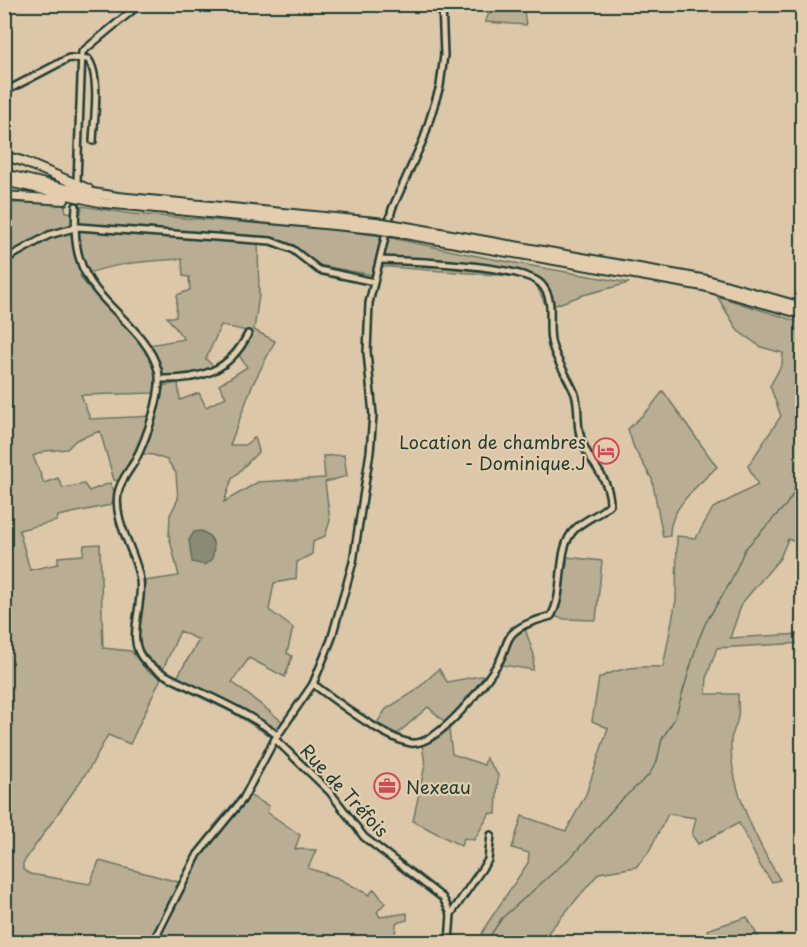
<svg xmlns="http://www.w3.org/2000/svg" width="807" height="947" font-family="'Playpen Sans',sans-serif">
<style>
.green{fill:#b9ae93;stroke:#6c7664;stroke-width:1.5;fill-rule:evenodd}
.water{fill:#8a8b76;stroke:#5f6c5c;stroke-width:1.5}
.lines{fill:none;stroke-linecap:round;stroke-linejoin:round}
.stream{stroke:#5f6c5c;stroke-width:1.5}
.minor-casing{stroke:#1f3d34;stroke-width:10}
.highway-casing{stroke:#1f3d34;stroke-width:12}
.minor{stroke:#e4cdad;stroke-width:5}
.highway{stroke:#e4cdad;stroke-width:8}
.highway-bridge-casing{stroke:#1f3d34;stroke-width:12;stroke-linecap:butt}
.highway-bridge{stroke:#e4cdad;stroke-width:8}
.labels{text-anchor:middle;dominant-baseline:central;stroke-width:4.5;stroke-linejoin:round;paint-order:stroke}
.poi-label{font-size:18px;fill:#1f3d34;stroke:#e4cdad;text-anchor:end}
.street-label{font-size:18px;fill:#1f3d34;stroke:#e4cdad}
</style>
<rect width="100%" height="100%" fill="#dcc7a8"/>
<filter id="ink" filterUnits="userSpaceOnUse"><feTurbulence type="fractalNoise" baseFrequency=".0167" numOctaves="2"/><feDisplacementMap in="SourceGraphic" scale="12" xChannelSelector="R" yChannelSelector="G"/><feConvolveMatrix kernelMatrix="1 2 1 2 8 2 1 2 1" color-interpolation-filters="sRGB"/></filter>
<g filter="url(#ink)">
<g class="green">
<path d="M493 5H523L526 25 485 22Z"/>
<path d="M5 203H64L66 212 81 213 82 206 132 214 330 229 381 236 487 258 629 283 583 295 547 308 535 282 523 277 375 266 372 275 318 265 293 245 258 242 259 295 254 330 275 341 252 386 230 445H245L255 437 259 451 232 479 224 502 258 482 325 478 323 456 344 455 347 476 325 482 330 521 325 536 313 542 312 554 297 562 296 579 274 583 269 610 293 628 287 653 292 656 285 677 249 658 232 682 284 723 273 738 235 714 173 684 199 640 180 631 163 669 150 660 138 644 145 581 179 576 169 536 170 515 178 499 176 473 167 460 153 455 134 453 119 481 114 480 100 431 76 440 67 449 45 451 33 456 44 483 58 478 63 488 84 484 89 491 110 483 115 493 114 501 110 505 58 516 57 521 19 530 30 570 58 564V557L83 555 84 545 100 544 103 648 131 651 147 671 161 678 130 744 108 735 89 769 23 863V870L30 874 90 884 99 861 186 884 201 854 222 830 213 827 243 792 269 806 267 812 300 835 295 849 316 850 308 868 338 878 369 895 374 889 385 903 377 912 380 917 407 913V920L396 923 395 938 405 942H227L161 934 157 942H5L4 603 8 579 5 564 11 554 4 546ZM182 259 183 276 189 277 190 290 177 295 176 317H167L184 339 149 345 164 375 173 377 215 368 206 359 221 325 251 332 238 354 247 367 219 385 226 397 206 407 199 393 180 400 178 383 162 386 156 416 90 419 81 395 154 393C166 347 101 310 80 276 114 263 146 261 182 259Z"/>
<path d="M717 296 802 323V545L788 539 780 558 742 603 730 638 802 634V643L717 648 707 676 706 694H738C738 701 739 710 738 717 737 725 732 732 731 740 729 786 757 842 780 880L772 882 761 867 739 823 698 844 692 835 696 818 668 814 648 853 636 867 599 873 540 942H478L487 924 528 863 529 853 512 848 522 816 566 831 586 794 608 728 592 721 599 678C621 667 639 666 663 667L676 600 677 536 696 538 713 508 758 485 748 466 781 416 770 386 782 364 783 353 761 347 738 331Z"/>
<path d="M663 391 717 467C699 484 668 509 670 536L663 537 652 479 634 448 628 429 650 408Z"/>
<path d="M567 557 602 561 596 620 565 619 547 615 555 603 559 567 567 566Z"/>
<path d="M523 623 534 655 533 670 496 664 511 627Z"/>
<path d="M439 669 447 682 486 675 469 699 446 723 428 707 397 734 377 723 386 709 414 692Z"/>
<path d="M449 730 452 754 484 765 486 758 498 775 496 814 490 813 474 840 464 838 461 846 413 821 425 765 422 744Z"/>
<path d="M747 917 761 942H708L713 939 707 930Z"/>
</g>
<path class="water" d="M201 531C215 536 216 548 211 561L204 565 192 562 189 540 194 532Z"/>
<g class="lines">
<path class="stream" d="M486 942 502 918 573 855 619 802 649 775 657 761 662 739 675 718 698 641 706 622 730 583 745 549 786 505 802 480"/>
<g class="minor-casing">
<g id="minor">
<path d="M4 92 69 58 88 59C101 76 94 120 93 141"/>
<path d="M77 181 82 52 140 4"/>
<path d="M76 206C75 224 74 242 80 260 93 304 145 325 158 370 164 392 145 441 135 461 129 471 120 481 118 493 113 523 136 551 140 580 144 607 124 642 146 662 159 674 178 681 194 689 222 702 252 716 277 735"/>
<path d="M4 260 49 235 78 227 271 241 292 249 319 270 374 282"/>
<path d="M160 379C200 380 229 372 248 334"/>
<path d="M313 684C335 700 385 739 411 743 438 747 488 681 500 660 505 652 506 638 514 632 524 623 538 620 551 616 566 591 555 548 575 529 585 519 600 515 610 504 610 474 583 459 579 430 577 418 579 406 575 394 568 377 557 362 552 345 546 324 557 301 541 284 523 265 409 261 380 260"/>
<path d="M275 739 330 792 364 837 443 898 451 914 449 942"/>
<path d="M451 914 488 860 491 835"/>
<path d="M153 942 198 854 243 799 275 739 313 684 331 640 353 562 370 452 373 415 367 352 369 303 392 209 424 138 440 86 444 55 442 4"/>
</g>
</g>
<g class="highway-casing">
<g id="highway">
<path d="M4 156 22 161 88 189"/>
<path d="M4 174 62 188 118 197 376 222"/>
<path d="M4 181 104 203 376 229"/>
<path d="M4 196 64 200"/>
<path d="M401 226 707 280 802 307"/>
<path d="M399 233 703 286 802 314"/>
</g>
</g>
<use href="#minor" class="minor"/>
<use href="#highway" class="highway"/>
<g class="highway-bridge-casing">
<g id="highway-bridge">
<path d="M376 222 401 226"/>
<path d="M376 229 399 233"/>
</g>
</g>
<use href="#highway-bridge" class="highway-bridge"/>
</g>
</g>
<defs>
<g id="hotel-ring" transform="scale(1.35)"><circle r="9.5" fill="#e4cdad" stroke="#d1495b" stroke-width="1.5"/><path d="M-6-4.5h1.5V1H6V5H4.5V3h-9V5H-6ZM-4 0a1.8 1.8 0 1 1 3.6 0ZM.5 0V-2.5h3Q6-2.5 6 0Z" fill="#d1495b"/></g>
<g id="office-ring" transform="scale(1.35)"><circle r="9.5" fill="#e4cdad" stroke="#d1495b" stroke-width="1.5"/><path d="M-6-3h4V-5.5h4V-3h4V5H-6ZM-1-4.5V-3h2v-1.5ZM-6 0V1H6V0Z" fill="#d1495b"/></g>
</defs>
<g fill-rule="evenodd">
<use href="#hotel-ring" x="606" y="451"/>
<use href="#office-ring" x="387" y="786"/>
</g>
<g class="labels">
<g class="poi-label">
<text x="586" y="441">Location de chambres<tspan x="586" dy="21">- Dominique.J</tspan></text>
<text x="406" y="786" text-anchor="start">Nexeau</text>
</g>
<g class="street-label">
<text transform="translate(345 790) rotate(47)">Rue de Tréfois</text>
</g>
</g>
<rect width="807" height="947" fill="none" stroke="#e4cdad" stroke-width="24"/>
<rect x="12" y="12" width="783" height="923" fill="none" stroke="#1f3d34" stroke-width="2" filter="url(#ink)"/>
</svg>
